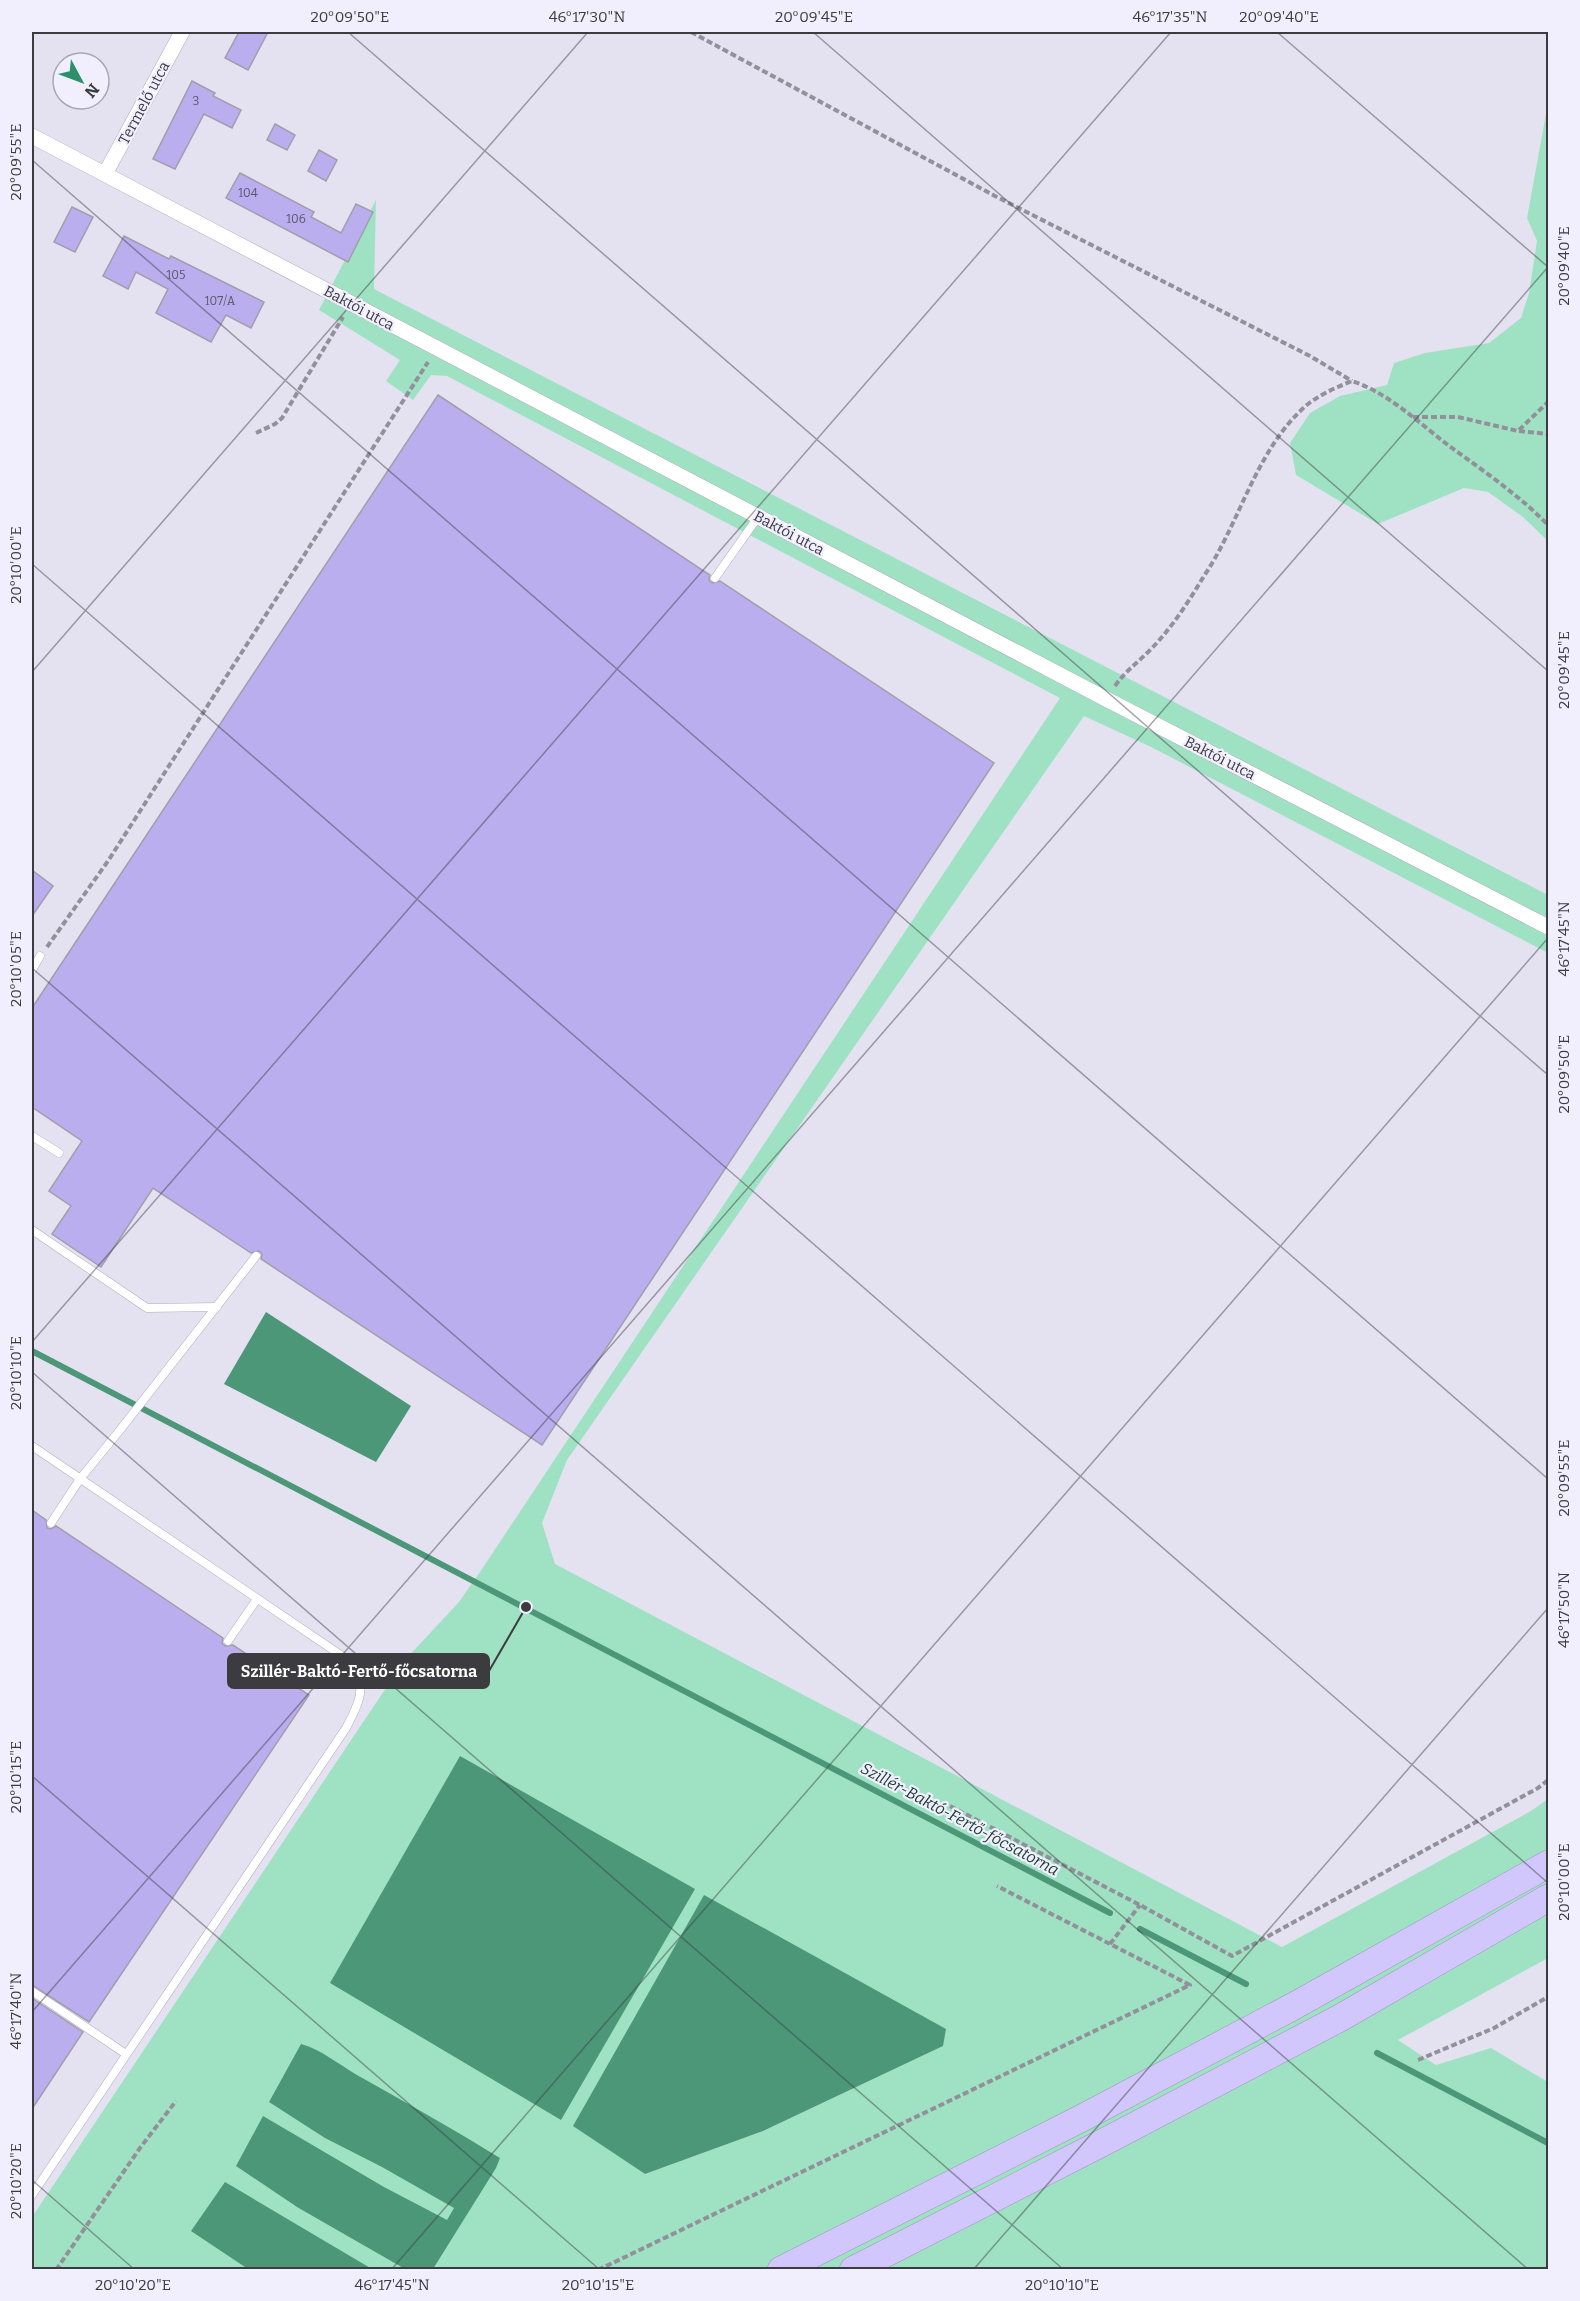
<svg xmlns="http://www.w3.org/2000/svg" width="1580" height="2301" font-family="Bitter,serif">
<style>
.green{fill:#9fe2c3;fill-rule:evenodd}
.water{fill:#4b9777}
.lines{fill:none;stroke-linecap:round;stroke-linejoin:round}
.stream{stroke:#4b9777;stroke-width:6}
.building{fill:#bbaeee;stroke:#a09eac;stroke-width:1.5}
.lane-casing{stroke:#afadbb;stroke-width:9}
.street-casing{stroke:#afadbb;stroke-width:16}
.highway-casing{stroke:#9d96ba;stroke-width:28}
.path{stroke:#92909a;stroke-width:4;stroke-dasharray:6 3;stroke-linecap:butt}
.lane{stroke:#fff;stroke-width:8}
.street{stroke:#fff;stroke-width:15}
.highway{stroke:#d1c7fc;stroke-width:27}
.ticks{fill:none;stroke:#3c3b40;stroke-width:1.5;stroke-opacity:0.45}
.labels{text-anchor:middle;dominant-baseline:central;stroke-width:4.5;stroke-linejoin:round;paint-order:stroke}
.number-label{font-size:12px;fill:#5c586c}
.street-label{font-size:15px;fill:#3c3b40;stroke:#f1effe}
.water-label{font-size:16px;font-style:italic;fill:#183b2c;stroke:#f1effe}
.leader{fill:none;stroke:#3c3b40;stroke-width:2}
.callout-dot{fill:#3c3b40;stroke:#f1effe;stroke-width:2}
.callout{fill:#3c3b40;stroke:#3c3b40;stroke-width:2}
.callout-label{font-size:16px;text-anchor:middle;font-weight:bold;fill:#fff}
.neatline{fill:none;stroke:#3c3b40;stroke-width:2}
.ticks-label{font-size:15px;text-anchor:middle;fill:#3c3b40}
</style>
<rect width="100%" height="100%" fill="#e4e2f0"/>
<g class="green">
<path d="M1548 103V541L1523 517 1488 492 1464 488 1378 524 1296 475 1290 443 1310 413 1340 396 1387 385 1394 363 1425 353 1489 343 1521 318 1529 293 1537 241 1527 218Z"/>
<path d="M376 200 374 289 1548 895V953L1151 747 1084 716 567 1460 542 1523 555 1564 1282 1947 1531 1811 1548 1799V1958L1398 2040 1436 2065 1491 2048 1548 2082V2269L32 2270V2217L404 1661 459 1602 480 1572 1060 698 447 376 431 375 413 400 386 381 400 360 319 310ZM943 2046 763 2131 645 2174 574 2126Z"/>
</g>
<g class="water">
<path d="M266 1312 411 1406 376 1462 224 1384Z"/>
<path d="M460 1756 695 1889 561 2120 330 1983Z"/>
<path d="M704 1895 946 2029 943 2046 763 2131 645 2174 573 2126Z"/>
<path d="M301 2044C322 2050 338 2064 357 2075 405 2102 453 2129 500 2158L496 2168 433 2269H405L297 2207 236 2166 263 2116 384 2187 447 2220 454 2208 382 2167 325 2138 269 2102Z"/>
<path d="M225 2182 372 2269H248L191 2231Z"/>
</g>
<g class="lines">
<g class="stream">
<path d="M32 1351 1110 1913"/>
<path d="M1140 1929 1246 1984"/>
<path d="M1377 2053 1548 2143"/>
</g>
</g>
<g class="building">
<path d="M239 32H268L248 70 225 58Z"/>
<path d="M192 81 215 93 213 96 241 110 232 128 204 114 175 169 153 159Z"/>
<path d="M275 124 295 135 287 150 267 140Z"/>
<path d="M319 150 337 160 326 181 308 171Z"/>
<path d="M240 173 314 212 311 217 341 233 356 204 373 212 348 262 226 198Z"/>
<path d="M72 207 93 217 75 252 54 242Z"/>
<path d="M124 236 169 259 171 256 264 302 251 328 226 315 211 342 156 313 168 289 136 272 128 289 103 276Z"/>
<path d="M438 395 710 575 709 580 712 583 720 581 994 763 542 1445 261 1259 262 1254 259 1251 251 1253 153 1188 101 1267 52 1234 71 1206 49 1191 82 1141 32 1107V1008Z"/>
<path d="M32 870 53 886 32 916Z"/>
<path d="M32 1510 46 1520 47 1528 51 1529 56 1526 223 1638 222 1643 225 1646 233 1645 309 1695 89 2022 32 1985Z"/>
<path d="M32 1998 83 2032 32 2109Z"/>
</g>
<g class="lines">
<g class="lane-casing">
<g id="lane">
<path d="M715 578 758 517"/>
<path d="M32 970 40 956"/>
<path d="M32 1136 59 1153"/>
<path d="M32 1230 147 1308 217 1307"/>
<path d="M32 1446 351 1662C368 1687 359 1704 346 1728L32 2195"/>
<path d="M51 1523 80 1479 120 1430 256 1256"/>
<path d="M228 1641 257 1599"/>
<path d="M32 1991 126 2054"/>
</g>
</g>
<g class="street-casing">
<g id="street">
<path d="M32 136 1106 699 1548 927"/>
<path d="M105 174 182 32"/>
</g>
</g>
<g class="highway-casing">
<g id="highway">
<path d="M781 2270 1082 2118 1294 2006 1548 1864"/>
<path d="M853 2270 1102 2143 1340 2018 1548 1898"/>
</g>
</g>
<g class="path">
<path d="M691 32 995 196 1310 356 1352 381"/>
<path d="M1413 417H1458L1518 431 1548 402"/>
<path d="M1519 431 1548 434"/>
<path d="M256 433 275 424 282 418 343 317"/>
<path d="M1115 686C1126 670 1140 661 1153 647 1173 626 1189 601 1204 576 1241 521 1256 448 1308 404 1321 394 1337 387 1352 381 1386 392 1416 420 1444 442 1479 468 1518 494 1548 525"/>
<path d="M47 947 108 861 428 362"/>
<path d="M950 1806 1140 1905 1232 1956 1538 1788 1548 1780"/>
<path d="M1110 1944 1140 1905"/>
<path d="M1418 2060 1494 2028 1548 1997"/>
<path d="M56 2270 140 2148 176 2101"/>
<path d="M598 2270 1190 1985 997 1886"/>
</g>
<use href="#lane" class="lane"/>
<use href="#street" class="street"/>
<use href="#highway" class="highway"/>
</g>
<path class="ticks" d="M348 32 1548 1075M813 32 1548 671M1277 32 1548 267M32 160 1548 1479M32 564 1548 1883M32 672 588 32M32 968 1529 2270M32 1342 1171 32M32 1372 1064 2270M32 1776 600 2270M32 2012 1548 267M32 2180 135 2270M391 2270 1548 938M973 2270 1548 1608"/>
<g class="labels">
<g class="number-label">
<text x="196" y="101">3</text>
<text x="248" y="193">104</text>
<text x="296" y="219">106</text>
<text x="176" y="275">105</text>
<text x="220" y="301">107/A</text>
</g>
<g class="street-label">
<text transform="translate(144 103) rotate(-62)">Termelő utca</text>
<text transform="translate(359 308) rotate(28)">Baktói utca</text>
<text transform="translate(789 533) rotate(28)">Baktói utca</text>
<text transform="translate(1220 758) rotate(27)">Baktói utca</text>
</g>
<g class="water-label">
<text transform="translate(960 1819) rotate(28)">Szillér-Baktó-Fertő-főcsatorna</text>
</g>
</g>
<path class="leader" d="M526 1607L489 1671"/>
<circle class="callout-dot" cx="526" cy="1607" r="6"/>
<rect class="callout" x="228" y="1654" width="261" height="34" rx="6"/>
<g class="callout-label">
<text x="359" y="1677">Szillér-Baktó-Fertő-főcsatorna</text>
</g>
<rect width="1580" height="2301" fill="none" stroke="#f1effe" stroke-width="66"/>
<g transform="translate(81 81) rotate(131)"><circle r="28" fill="#f1effe" stroke="#a9a7b2" stroke-width="1.5"/>
<path d="M0-4.5L10 22L0 15L-10 22Z" fill="#2c906b"/>
<text y="-9" font-size="16" font-weight="bold" text-anchor="middle" fill="#3c3b40">N</text>
</g>
<rect x="33" y="33" width="1514" height="2235" class="neatline"/>
<g class="ticks-label">
<text x="350" y="22">20°09'50"E</text>
<text x="587" y="22">46°17'30"N</text>
<text x="814" y="22">20°09'45"E</text>
<text x="1170" y="22">46°17'35"N</text>
<text x="1279" y="22">20°09'40"E</text>
<text transform="translate(16 162) rotate(-90)" y="5">20°09'55"E</text>
<text transform="translate(1564 266) rotate(-90)" y="5">20°09'40"E</text>
<text transform="translate(16 565) rotate(-90)" y="5">20°10'00"E</text>
<text transform="translate(1564 670) rotate(-90)" y="5">20°09'45"E</text>
<text transform="translate(1564 939) rotate(-90)" y="5">46°17'45"N</text>
<text transform="translate(16 969) rotate(-90)" y="5">20°10'05"E</text>
<text transform="translate(1564 1074) rotate(-90)" y="5">20°09'50"E</text>
<text transform="translate(16 1373) rotate(-90)" y="5">20°10'10"E</text>
<text transform="translate(1564 1478) rotate(-90)" y="5">20°09'55"E</text>
<text transform="translate(1564 1610) rotate(-90)" y="5">46°17'50"N</text>
<text transform="translate(16 1777) rotate(-90)" y="5">20°10'15"E</text>
<text transform="translate(1564 1882) rotate(-90)" y="5">20°10'00"E</text>
<text transform="translate(16 2011) rotate(-90)" y="5">46°17'40"N</text>
<text transform="translate(16 2181) rotate(-90)" y="5">20°10'20"E</text>
<text x="133" y="2290">20°10'20"E</text>
<text x="392" y="2290">46°17'45"N</text>
<text x="598" y="2290">20°10'15"E</text>
<text x="1062" y="2290">20°10'10"E</text>
</g>
</svg>
